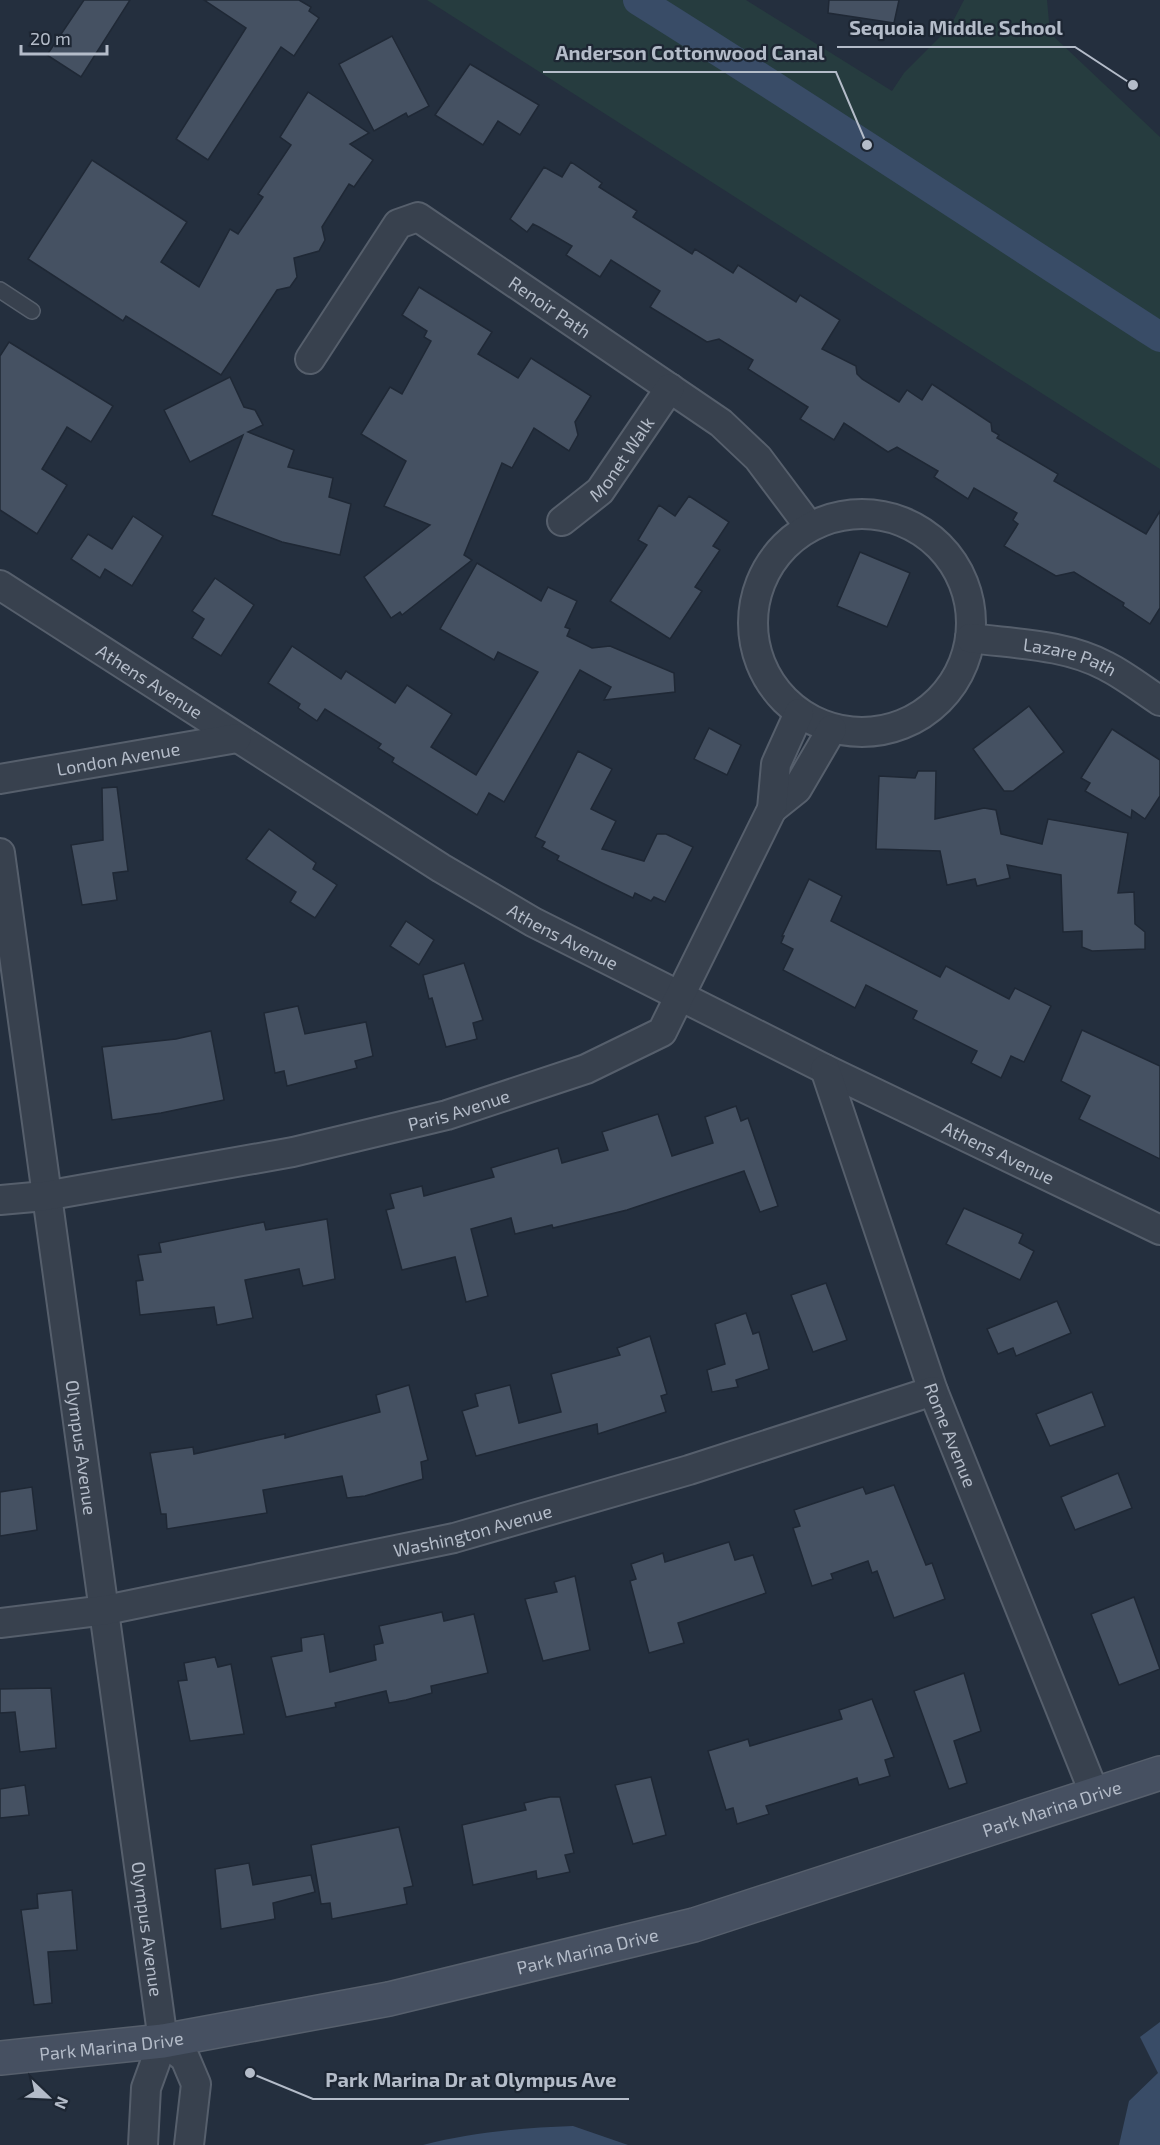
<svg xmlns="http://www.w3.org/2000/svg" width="1160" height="2145" font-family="'Exo 2',sans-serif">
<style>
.green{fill:#263c3f}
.water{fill:#394c67}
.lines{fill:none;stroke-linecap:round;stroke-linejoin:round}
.canal{stroke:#394c67;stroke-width:30}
.building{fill:#455162;stroke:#1f2835;stroke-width:1.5}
.lane-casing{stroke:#565f6c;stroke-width:18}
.street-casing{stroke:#565f6c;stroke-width:32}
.secondary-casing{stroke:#565f6c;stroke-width:36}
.lane{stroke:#38414e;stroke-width:15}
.street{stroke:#38414e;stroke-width:28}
.secondary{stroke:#465061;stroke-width:33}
.labels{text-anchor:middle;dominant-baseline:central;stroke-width:4.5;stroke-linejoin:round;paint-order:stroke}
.street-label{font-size:18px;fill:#b4bcc9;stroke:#1d2633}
.leader{fill:none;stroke:#b4bcc9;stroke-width:2}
.callout-dot{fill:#b4bcc9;stroke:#1d2633;stroke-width:2}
.callout-label{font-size:20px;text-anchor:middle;font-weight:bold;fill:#b4bcc9;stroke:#1d2633;stroke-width:4.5;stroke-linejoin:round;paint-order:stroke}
</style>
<rect width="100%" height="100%" fill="#242f3e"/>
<path class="green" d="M427 0H746L892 91 904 73 950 27 964 0H1047L1050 33 1160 137V469Z"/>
<g class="water">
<path d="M1160 2022V2145H1119L1129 2101 1158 2073 1140 2037Z"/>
<path d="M573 2126 628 2145H423C473 2132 521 2128 573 2126Z"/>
</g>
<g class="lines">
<path class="canal" d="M638 0C814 110 986 225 1160 337"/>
</g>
<g class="building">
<path d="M84 0H130L81 77 47 55Z"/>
<path d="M204 0H299L311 7 309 11 319 18 294 56 281 47 208 160 176 139 246 28Z"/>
<path d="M829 0H899L894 23 828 13Z"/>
<path d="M392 36 429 106 408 117 406 113 374 131 339 64Z"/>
<path d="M470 64 539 105 520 135 498 121 483 145 435 115Z"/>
<path d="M308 92 369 133 350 144 373 160 354 187 349 184 322 227 325 240 319 251 294 258 297 277 290 287 277 290 221 375 126 316 123 321 28 259 92 160 187 222 161 262 199 287 230 229 238 234 263 197 258 194 291 145 280 137Z"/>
<path d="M571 162 602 183 599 187 637 211 633 217 692 254 695 249 733 273 738 265 796 302 800 295 840 320 822 349 856 366 857 374 862 379 899 402 907 390 922 400 932 384 991 423 992 431 999 435 997 438 1058 474 1054 481 1146 534 1160 511V608L1150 624 1123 606 1124 603 1074 572 1056 576 1004 546 1018 524 1013 520 1017 513 974 488 968 499 934 477 938 471 897 447 888 452 844 423 834 440 800 419 808 407 748 369 753 360 719 339 707 342 650 307 660 291 611 260 600 277 566 255 572 246 539 227 533 224 527 232 510 219 544 167 562 177Z"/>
<path d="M419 287 492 332 478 354 518 378 531 358 591 396 575 422 578 435 569 451 534 428 512 468 502 463 464 555 472 560 402 615 400 612 391 618 364 577 430 525 384 506 406 461 361 434 390 387 402 394 431 341 424 337 427 331 402 315Z"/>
<path d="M9 342 113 406 91 442 67 427 42 469 67 485 37 534 0 510V356Z"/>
<path d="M230 377 244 407 255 410 263 425 248 432 294 450 288 467 333 478 329 497 351 504 340 555 282 542 212 515 243 435 190 462 164 410Z"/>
<path d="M689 496 729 522 713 546 720 550 695 587 702 591 670 639 610 601 647 545 638 540 659 505 675 516Z"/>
<path d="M133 516 163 536 132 586 105 569 100 578 71 559 88 534 112 549Z"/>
<path d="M860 552 910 573 887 627 837 606Z"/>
<path d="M477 563 541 601 548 587 577 601 565 627 570 629 567 636 592 648 610 646 674 673 675 692 604 700 611 687 580 670 504 802 489 793 477 815 392 762 394 758 378 748 381 744 325 709 317 721 298 708 300 704 268 683 292 646 341 679 346 671 395 703 407 685 452 714 431 747 476 775 538 672 498 652 494 660 440 629Z"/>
<path d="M215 578 254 605 221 656 192 638 204 619 192 611Z"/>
<path d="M1029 706 1064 752 1013 791H1004L973 749Z"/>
<path d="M709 728 741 745 727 775 694 759Z"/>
<path d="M1112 729 1160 760V796L1145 819 1132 810 1131 818 1085 791 1090 783 1081 778Z"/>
<path d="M578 751 612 769 591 809 616 821 602 849 644 861 657 834H666L693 847 665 902 654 897 651 901 635 893 633 898 602 883 557 860 559 856 542 847 545 842 535 837Z"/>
<path d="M918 771H936L935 819 984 808 996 810 1001 834 1042 844 1048 819 1128 833 1118 893 1134 892 1135 924 1145 932V949L1092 951 1082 947V931L1063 932 1061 875 1007 865 1010 878 977 886 975 879 947 885 940 851 876 849 879 776 915 778Z"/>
<path d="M117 787 128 871 113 873 117 900 82 905 71 845 103 840 102 788Z"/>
<path d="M269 829 316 863 313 869 337 885 315 918 290 902 296 892 246 859Z"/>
<path d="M809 879 842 896 831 921 940 977 946 966 1009 999 1015 988 1051 1006 1024 1062 1011 1056 1001 1078 971 1063 977 1051 913 1019 917 1011 866 985 855 1008 783 970 793 949 781 943 784 936H782Z"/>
<path d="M406 921 434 940 419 965 390 946Z"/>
<path d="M464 963 483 1020 473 1023 477 1039 446 1047 432 998 429 999 423 975Z"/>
<path d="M298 1006 305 1034 366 1022 373 1056 355 1061 357 1068 287 1086 284 1071 275 1073 264 1013Z"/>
<path d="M1082 1030 1160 1066V1159L1079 1119 1090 1096 1061 1081Z"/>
<path d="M211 1031 224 1100 161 1113 112 1120 102 1047 176 1039Z"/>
<path d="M736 1106 741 1121 748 1118 778 1206 760 1212 744 1171 627 1210 553 1228 552 1225 515 1234 511 1218 471 1229 488 1296 466 1302 455 1257 402 1270 386 1210 394 1208 390 1194 422 1186 424 1196 494 1177 491 1168 558 1148 562 1163 608 1150 602 1132 658 1114 672 1156 713 1143 705 1117Z"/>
<path d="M964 1208 1023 1234 1019 1243 1034 1251 1020 1280 946 1244Z"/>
<path d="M327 1219 335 1279 303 1286 299 1269 245 1280 253 1318 217 1325 214 1307 140 1315 136 1281 143 1280 138 1255 161 1252 159 1243 264 1222 266 1230Z"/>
<path d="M826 1283 847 1340 813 1352 791 1295Z"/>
<path d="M1057 1301 1071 1333 1016 1356 1013 1348 998 1354 987 1329Z"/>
<path d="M746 1313 753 1334 759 1332 769 1369 736 1380 738 1387 712 1392 707 1370 725 1364 715 1324Z"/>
<path d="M650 1336 667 1394 661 1396 666 1412 598 1434 597 1424 476 1456 462 1411 478 1406 475 1394 510 1385 519 1423 561 1412 551 1374 620 1355 617 1348Z"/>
<path d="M409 1385 428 1460 421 1462 423 1479 365 1496 347 1498 342 1476 263 1490 267 1513 167 1529 166 1514H161L150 1453 193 1447 194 1454 285 1434V1438L380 1412 376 1395Z"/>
<path d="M1092 1392 1105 1426 1050 1446 1036 1414Z"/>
<path d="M1118 1473 1132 1508 1075 1530 1061 1497Z"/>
<path d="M894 1485 926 1565 932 1563 945 1599 894 1618 877 1571 872 1573 868 1561 831 1574 833 1579 812 1586 793 1528 800 1526 794 1510 863 1487 866 1494Z"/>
<path d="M32 1487 37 1530 0 1536V1492Z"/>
<path d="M729 1542 735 1560 753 1555 766 1593 678 1623 684 1643 649 1653 630 1581 636 1579 631 1564 663 1553 665 1562Z"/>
<path d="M575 1576 590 1650 543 1661 525 1599 557 1592 554 1582Z"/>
<path d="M1134 1597 1160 1669 1119 1685 1091 1614Z"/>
<path d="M442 1612 444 1621 474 1614 488 1673 431 1686 432 1693 406 1700 389 1703 386 1691 335 1703 336 1707 286 1717 271 1657 302 1651 301 1638 324 1634 330 1672 376 1660 374 1645 383 1643 379 1626Z"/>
<path d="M215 1657 218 1667 231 1664 244 1734 190 1741 178 1681 187 1680 184 1663Z"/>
<path d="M964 1673 981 1731 954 1741 967 1783 949 1789 914 1691Z"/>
<path d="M51 1688 56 1748 20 1752 15 1712 0 1713V1689Z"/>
<path d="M872 1699 894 1757 885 1760 890 1776 859 1785 857 1778 766 1806 769 1814 737 1824 733 1808 726 1810 708 1751 748 1739 750 1746 842 1719 839 1710Z"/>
<path d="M651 1777 666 1835 633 1844 615 1785Z"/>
<path d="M25 1785 29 1815 0 1818V1789Z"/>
<path d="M550 1797H560L574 1853 565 1855 570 1872 537 1879 536 1871 473 1885 462 1825 526 1810 524 1803Z"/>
<path d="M399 1827 413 1886 404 1888 407 1904 332 1919 330 1903 321 1904 311 1845Z"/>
<path d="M249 1863 253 1885 311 1875 315 1892 273 1903 275 1919 221 1929 215 1869Z"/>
<path d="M72 1890 77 1950 48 1952 52 2003 34 2005 21 1910 38 1908 37 1894Z"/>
</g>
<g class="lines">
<g class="lane-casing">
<path id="lane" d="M0 290 32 311"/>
</g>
<g class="street-casing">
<g id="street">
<path id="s1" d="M310 359 398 224 418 217 721 423 758 458 809 526"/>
<circle cx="862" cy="623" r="109"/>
<path id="s2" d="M562 521 600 491 670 388"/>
<path id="s3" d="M0 585 441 868 533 922 825 1069 1160 1230"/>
<path id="s4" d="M970 638C1015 644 1065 644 1106 666 1124 675 1142 689 1160 701"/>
<path id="s5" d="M0 779 237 738"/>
<path d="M772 809 797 789 832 729"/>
<path id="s6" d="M0 853 163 2041 146 2088 143 2145"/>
<path id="s7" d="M825 1069 933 1391 1095 1795"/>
<path id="s8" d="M0 1200 45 1196 293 1152 447 1115 586 1069 662 1032 772 809 776 764 799 713"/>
<path id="s9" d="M0 1623 106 1610 454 1538 689 1470 933 1391"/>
<path d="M163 2041 185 2058 196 2084 189 2145"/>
</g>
</g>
<g class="secondary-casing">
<g id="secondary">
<path id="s10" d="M0 2058 163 2041 389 1999 694 1925 1160 1773"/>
</g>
</g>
<use href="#lane" class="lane"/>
<use href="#street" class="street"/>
<use href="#secondary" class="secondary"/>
</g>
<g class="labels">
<g class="street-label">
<text stroke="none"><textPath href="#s1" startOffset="342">Renoir Path</textPath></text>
<text stroke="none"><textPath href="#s2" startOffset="87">Monet Walk</textPath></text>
<text stroke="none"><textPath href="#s4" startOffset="102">Lazare Path</textPath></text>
<text stroke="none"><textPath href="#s3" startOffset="178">Athens Avenue</textPath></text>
<text stroke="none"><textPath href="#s5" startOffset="120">London Avenue</textPath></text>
<text stroke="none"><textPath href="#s3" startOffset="664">Athens Avenue</textPath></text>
<text stroke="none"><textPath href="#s8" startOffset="468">Paris Avenue</textPath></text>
<text stroke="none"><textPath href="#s3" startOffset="1150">Athens Avenue</textPath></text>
<text stroke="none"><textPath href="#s7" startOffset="387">Rome Avenue</textPath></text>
<text stroke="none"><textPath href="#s6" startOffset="600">Olympus Avenue</textPath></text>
<text stroke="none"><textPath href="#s9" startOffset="482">Washington Avenue</textPath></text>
<text stroke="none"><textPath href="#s10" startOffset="1084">Park Marina Drive</textPath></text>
<text stroke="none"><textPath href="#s6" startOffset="1086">Olympus Avenue</textPath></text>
<text stroke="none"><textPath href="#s10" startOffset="598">Park Marina Drive</textPath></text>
<text stroke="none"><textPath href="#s10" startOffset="112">Park Marina Drive</textPath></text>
</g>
</g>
<path class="leader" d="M1133 85L1075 47H837M867 145L836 72H543M250 2073L313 2099H629"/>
<g class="callout-dot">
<circle cx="1133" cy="85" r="6"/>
<circle cx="867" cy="145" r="6"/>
<circle cx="250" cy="2073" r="6"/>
</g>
<g class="callout-label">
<text x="956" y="35">Sequoia Middle School</text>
<text x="690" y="60">Anderson Cottonwood Canal</text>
<text x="471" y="2087">Park Marina Dr at Olympus Ave</text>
</g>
<g transform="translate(48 2097) rotate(113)" stroke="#1d2633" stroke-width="4.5" paint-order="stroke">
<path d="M0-4.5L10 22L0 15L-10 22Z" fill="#b4bcc9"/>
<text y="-9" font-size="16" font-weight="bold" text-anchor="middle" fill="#b4bcc9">N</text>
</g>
<path d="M21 45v9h86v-9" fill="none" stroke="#b4bcc9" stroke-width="3"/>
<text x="30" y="45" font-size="18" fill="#b4bcc9" stroke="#1d2633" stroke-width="4.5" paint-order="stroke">20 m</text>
</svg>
